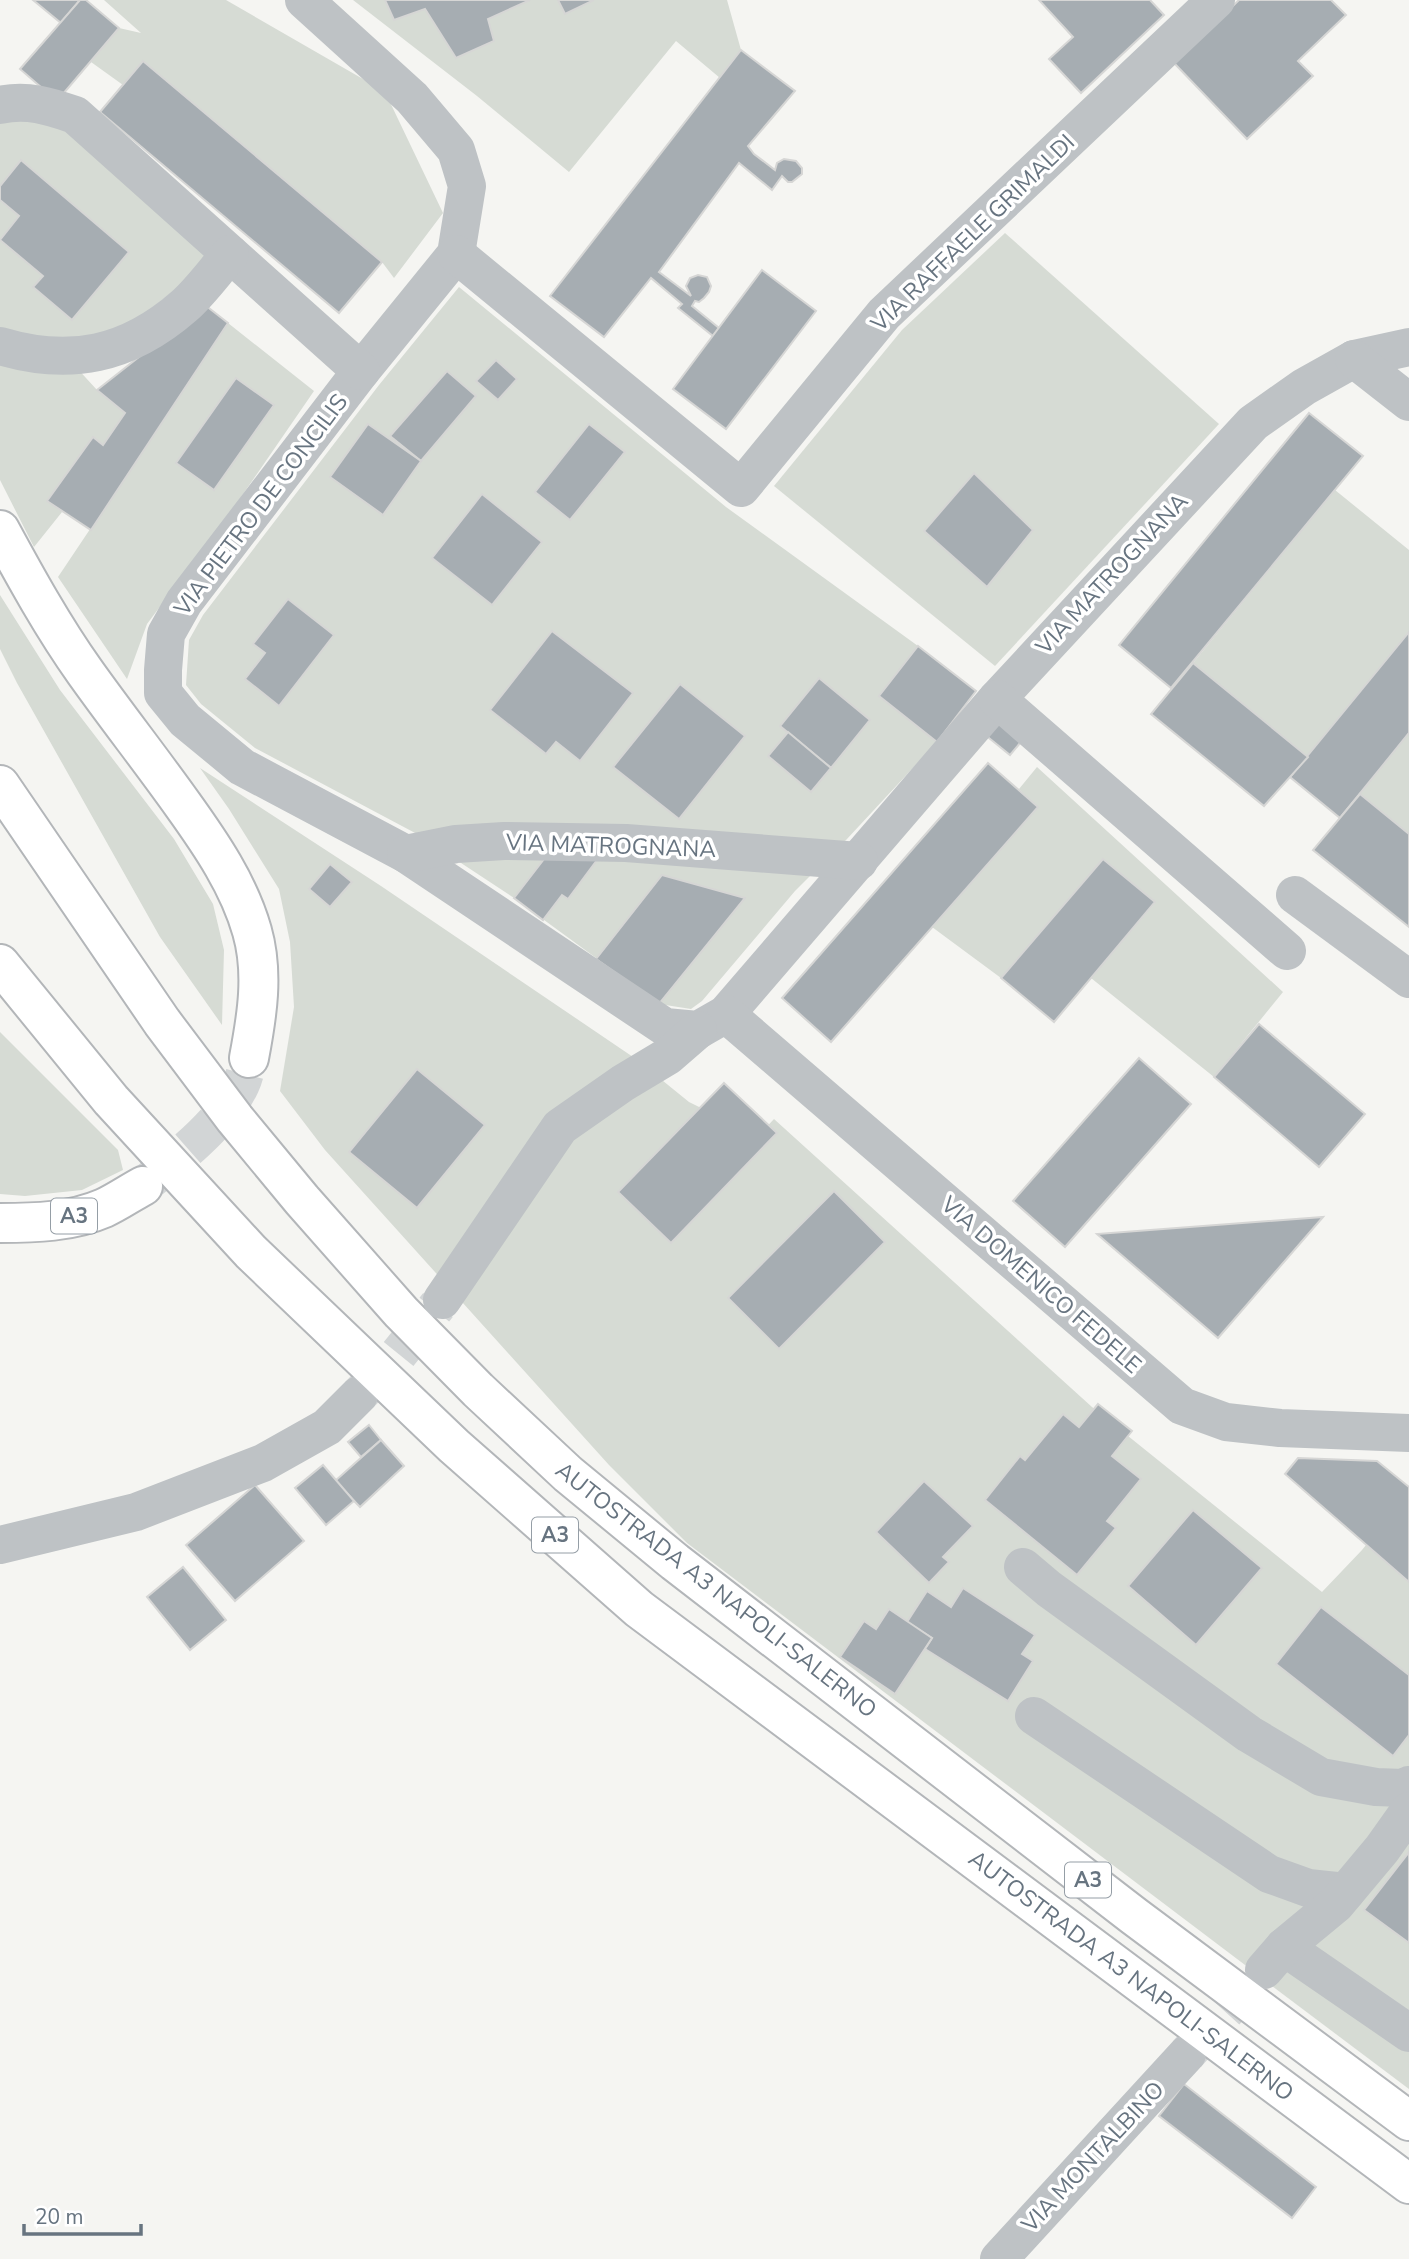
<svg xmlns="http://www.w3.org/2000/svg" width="1409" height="2259" font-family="'Nunito Sans',sans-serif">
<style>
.green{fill:#d6dbd4}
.building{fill:#a6adb2;stroke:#d6d6d5;stroke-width:2}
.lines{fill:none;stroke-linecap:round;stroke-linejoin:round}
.minor-tunnel{stroke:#d2d5d6;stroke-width:38;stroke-dasharray:38 19;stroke-linecap:butt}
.highway-tunnel{stroke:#d2d5d6;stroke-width:38;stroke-dasharray:38 19;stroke-linecap:butt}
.highway-casing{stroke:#b3b6b9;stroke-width:42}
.minor{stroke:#bec2c5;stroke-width:38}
.highway{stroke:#fff;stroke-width:38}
.labels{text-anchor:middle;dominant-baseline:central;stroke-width:7;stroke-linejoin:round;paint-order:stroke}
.shield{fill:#fff;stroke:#959ea6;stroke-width:2}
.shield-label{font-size:21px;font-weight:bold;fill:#677480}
.street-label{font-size:23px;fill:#677480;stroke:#fff}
</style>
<rect width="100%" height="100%" fill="#f5f5f2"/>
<g class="green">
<path d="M104 0H226L363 79 387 96 443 213 394 278 382 262 143 62 123 85 91 62 119 28 141 33Z"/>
<path d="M353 0H385L395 20 425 9 456 58 494 41 488 19 530 0H727L741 50 720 78 676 41 569 172 477 96Z"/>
<path d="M43 112 219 255 110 341 0 337V113Z"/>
<path d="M1005 233 1219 424 995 666 774 486 902 330Z"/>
<path d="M459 287 726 507 918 646 976 691 937 742 847 839 795 891 702 1001 691 1009 659 1004 514 898 417 834 255 748 201 704 186 685 189 640 203 615 379 385Z"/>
<path d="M228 323 314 391 230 513 147 624 127 679 58 577Z"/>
<path d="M0 356 75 366 97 390 125 413 103 445 93 437 47 500 62 512 34 547 0 480Z"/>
<path d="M1335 490 1409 550V632L1308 757 1193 663Z"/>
<path d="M0 595 60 690 174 839 213 904 224 950 222 1025 160 937 17 683 0 649Z"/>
<path d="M1409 733V834L1360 794Z"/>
<path d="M1037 767 1283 992 1214 1077 1091 978 1155 903 1103 859 1001 978 932 927 1037 807 1019 789Z"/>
<path d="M200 768 381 886 636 1059 689 1102 758 1136 774 1119 1092 1407 1322 1592 1362 1550 1409 1491V1786L1370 1840 1249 1968 687 1543 609 1465 325 1150 280 1091 294 1007 290 942 279 889 229 809Z"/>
<path d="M0 1032 118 1150 123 1170 82 1190 25 1196 0 1194Z"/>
<path d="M1409 1831V2089L1272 1986Z"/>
</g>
<g class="building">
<path d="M33 0H80L61 23Z"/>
<path d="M80 0H86L119 28 57 101 20 69Z"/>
<path d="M385 0H530L488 19 494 41 456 58 425 9 394 20Z"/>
<path d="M558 0H594L565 14Z"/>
<path d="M1039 0H1150L1164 15 1081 93 1049 59 1073 37Z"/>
<path d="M1239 0H1331L1346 15 1298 61 1313 76 1247 139 1174 63Z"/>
<path d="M741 50 795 91 748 146 754 154 775 170 777 163 784 159 796 161 802 168V174L792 182H788L782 176 772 190 739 163 659 272 691 296 686 286 690 278 698 275 707 277 711 286 709 292 704 298 699 302 695 301 692 306 719 328 713 336 678 308 682 304 651 278 604 337 550 296Z"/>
<path d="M143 61 382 262 339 313 100 112Z"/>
<path d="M21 160 129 252 72 320 33 287 43 276 0 240 19 216 0 200V186Z"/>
<path d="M762 270 816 311 726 429 673 389Z"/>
<path d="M205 305 228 323 91 530 47 501 93 437 103 445 125 413 97 390Z"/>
<path d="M496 360 517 379 498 400 476 381Z"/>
<path d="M447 371 476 396 421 461 390 436Z"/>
<path d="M236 378 274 405 214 490 176 463Z"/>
<path d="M1309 413 1363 456 1171 688 1119 645Z"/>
<path d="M368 424 421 461 383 515 330 477Z"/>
<path d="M589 424 625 452 570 520 535 492Z"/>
<path d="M974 473 1033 530 987 587 924 531Z"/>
<path d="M482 494 542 542 492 605 432 558Z"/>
<path d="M288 599 334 635 279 706 245 679 265 653 253 644Z"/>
<path d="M552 631 633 693 580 761 556 742 546 754 490 710Z"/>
<path d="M1409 632V733L1340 818 1290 777Z"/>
<path d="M918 646 976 691 937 742 879 696Z"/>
<path d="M1193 663 1308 757 1264 806 1151 714Z"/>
<path d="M819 678 870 720 831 768 780 726Z"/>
<path d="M680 684 745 736 679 819 613 767Z"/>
<path d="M1001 715 1026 736 1010 755 984 734Z"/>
<path d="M788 732 831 768 811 792 768 756Z"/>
<path d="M988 763 1038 807 831 1042 782 998Z"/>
<path d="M1360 794 1409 834V927L1313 850Z"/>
<path d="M551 850 600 856 568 899 562 895 543 920 514 898Z"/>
<path d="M1103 859 1155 902 1054 1022 1001 978Z"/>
<path d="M330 864 352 882 330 907 309 889Z"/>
<path d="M662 875 745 898 659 1004 596 959Z"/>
<path d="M1259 1024 1365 1114 1319 1167 1214 1077Z"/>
<path d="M1139 1058 1191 1104 1065 1247 1013 1201Z"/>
<path d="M417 1069 485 1125 417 1208 349 1152Z"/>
<path d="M724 1083 777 1133 671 1243 618 1192Z"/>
<path d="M834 1191 885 1242 779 1349 728 1298Z"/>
<path d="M1323 1217 1218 1338 1097 1234Z"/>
<path d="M1098 1404 1132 1431 1112 1456 1141 1479 1107 1521 1116 1528 1077 1575 985 1500 1020 1456 1025 1460 1063 1414 1079 1427Z"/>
<path d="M369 1425 381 1440 361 1457 348 1442Z"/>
<path d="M381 1440 404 1466 360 1507 335 1481Z"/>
<path d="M1298 1458 1377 1461 1409 1487V1582L1285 1474Z"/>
<path d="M323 1465 354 1501 326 1525 295 1488Z"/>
<path d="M924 1481 973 1526 943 1557 949 1562 929 1583 876 1532Z"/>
<path d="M255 1485 304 1541 235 1601 186 1545Z"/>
<path d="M1193 1510 1262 1568 1196 1645 1128 1586Z"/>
<path d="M183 1567 226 1620 190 1650 147 1597Z"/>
<path d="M963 1588 1035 1635 1022 1654 1033 1661 1008 1701 925 1649 932 1638 907 1622 927 1591 951 1607Z"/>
<path d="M1321 1607 1409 1675V1735L1393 1756 1276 1664Z"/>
<path d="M889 1609 932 1638 895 1694 840 1657 864 1621 876 1629Z"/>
<path d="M1409 1852V1943L1364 1910Z"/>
<path d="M1184 2084 1316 2187 1292 2218 1159 2116Z"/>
</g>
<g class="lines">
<g class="minor-tunnel">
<path d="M359 1395 397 1356 438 1305"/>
<path d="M1187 2054 1263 1970"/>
</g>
<path class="highway-tunnel" d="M144 1185C178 1157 222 1125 241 1084 245 1076 246 1066 249 1058"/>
<g class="highway-casing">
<g id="highway">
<path d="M0 530C26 578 53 627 85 672 117 717 151 760 183 805 211 844 239 885 252 931 264 973 257 1016 249 1058"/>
<path d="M0 785 162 1022 235 1119 302 1200 401 1312 478 1390 568 1474 675 1562 1134 1916 1409 2121"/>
<path d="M0 964 111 1100 251 1252 454 1446 639 1609 1409 2184"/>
<path d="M0 1223C34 1223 72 1222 104 1208 117 1202 130 1193 143 1186"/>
</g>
</g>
<g class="minor">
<path d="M304 0 412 98 456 150 467 186 456 254 361 371 184 602 166 634 163 670V693L185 720 242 767 406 854 665 1027 698 1030 726 1014 997 699 1253 423 1304 387 1354 359 1409 347"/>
<path d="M0 105C27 99 49 106 75 115L361 371"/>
<path d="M456 254 741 488 884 314 1216 0"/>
<path d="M0 346C70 367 128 355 184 306 201 291 215 271 230 254"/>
<path d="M1354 359 1409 402"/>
<path d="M997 699 1287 951"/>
<path d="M406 854 456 844 504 841 626 843 859 861"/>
<path d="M1295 895 1409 979"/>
<path d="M726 1014 1182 1406 1226 1422 1280 1428 1409 1433"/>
<path d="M442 1300 560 1127 623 1083 668 1056 698 1030"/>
<path d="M0 1545 136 1512 263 1463 327 1427 359 1395"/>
<path d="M1023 1567 1049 1589 1249 1734 1321 1777 1376 1787 1403 1788 1409 1785"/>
<path d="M1034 1716 1269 1874 1308 1888 1346 1892"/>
<path d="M1284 1947 1409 2033"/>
<path d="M1264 1970 1284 1947 1336 1904 1382 1849 1409 1811"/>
<path d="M999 2259 1187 2054"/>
</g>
<use href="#highway" class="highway"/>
</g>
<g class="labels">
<g class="shield">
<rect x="51" y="1198.5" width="46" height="35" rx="5"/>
<rect x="532" y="1517.5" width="46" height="35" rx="5"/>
<rect x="1065" y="1862.5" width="46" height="35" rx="5"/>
</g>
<g class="shield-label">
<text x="74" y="1216">A3</text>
<text x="555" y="1535">A3</text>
<text x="1088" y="1880">A3</text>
</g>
<g class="street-label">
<text transform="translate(973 233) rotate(-44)">VIA RAFFAELE GRIMALDI</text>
<text transform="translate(261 505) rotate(-53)">VIA PIETRO DE CONCILIS</text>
<text transform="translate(1112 574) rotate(-47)">VIA MATROGNANA</text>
<text transform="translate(611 846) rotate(2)">VIA MATROGNANA</text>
<text transform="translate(1041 1285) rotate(41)">VIA DOMENICO FEDELE</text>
<text transform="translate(716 1590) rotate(38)">AUTOSTRADA A3 NAPOLI-SALERNO</text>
<text transform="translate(1131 1976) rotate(37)">AUTOSTRADA A3 NAPOLI-SALERNO</text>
<text transform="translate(1093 2157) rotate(-47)">VIA MONTALBINO</text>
</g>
</g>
<path d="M24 2224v10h117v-10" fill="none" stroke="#677480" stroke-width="3.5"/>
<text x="35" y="2224" font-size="21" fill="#677480" stroke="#ffffff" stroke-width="5" paint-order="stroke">20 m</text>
</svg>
